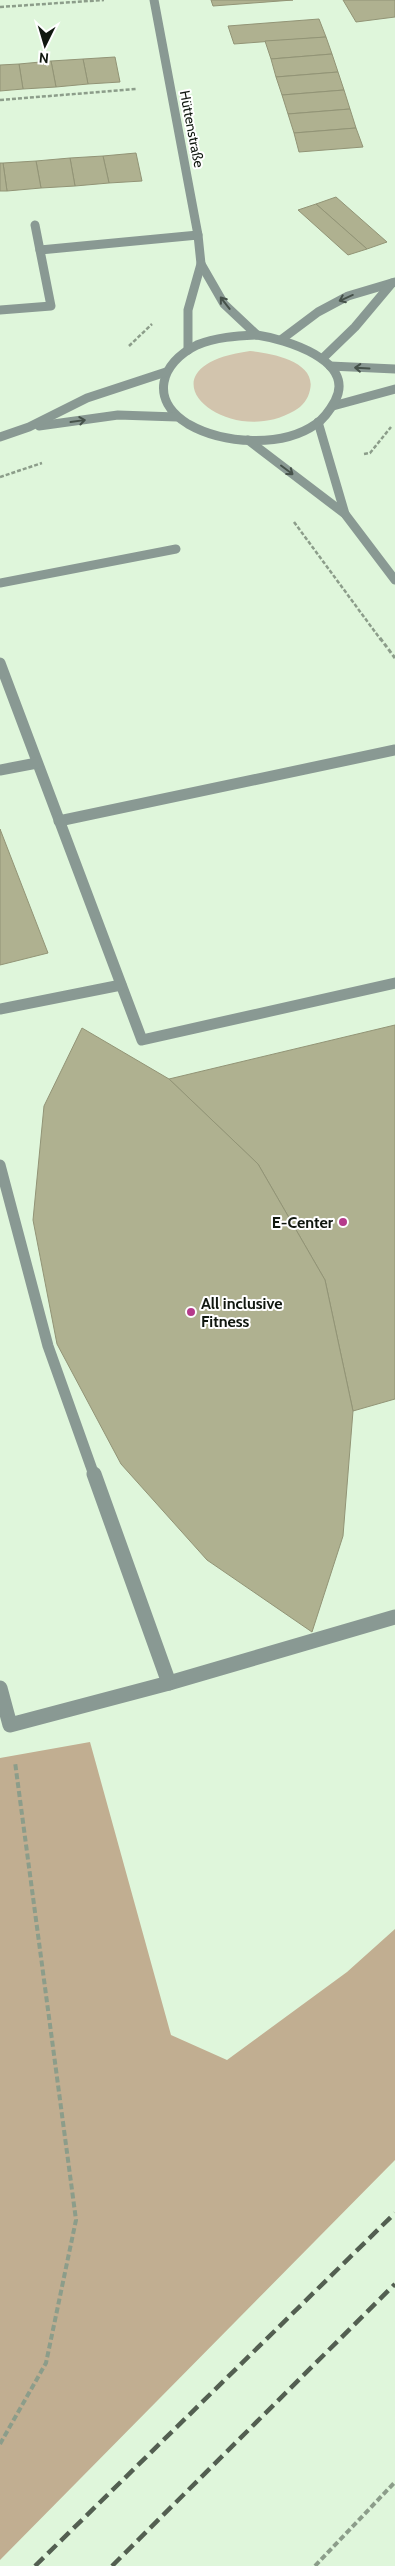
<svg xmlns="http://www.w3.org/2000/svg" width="395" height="2566" font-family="Cabin,sans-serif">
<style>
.green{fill:#d2c4ad}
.forest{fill:#c1ae91}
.building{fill:#afb190;stroke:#929476}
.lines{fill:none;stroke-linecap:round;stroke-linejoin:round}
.path-far2{stroke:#8c9d8a;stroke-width:2.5;stroke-dasharray:4 2;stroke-linecap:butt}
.path-far1{stroke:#8c9d8a;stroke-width:3;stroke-dasharray:4.5 2.5;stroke-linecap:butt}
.path{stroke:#8c9d8a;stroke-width:4;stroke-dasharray:6 3;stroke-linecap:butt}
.lane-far2{stroke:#899993;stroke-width:9}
.lane-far1{stroke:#899993;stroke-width:11}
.lane{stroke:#899993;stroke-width:15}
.street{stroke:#899993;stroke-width:9}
.rail{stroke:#535f51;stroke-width:4.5;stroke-dasharray:12 6;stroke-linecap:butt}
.oneway{stroke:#46524a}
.poi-dot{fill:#b53a8b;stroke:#fff;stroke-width:2}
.labels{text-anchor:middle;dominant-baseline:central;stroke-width:4;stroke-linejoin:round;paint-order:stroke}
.far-street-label{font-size:14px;fill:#10170f;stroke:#fff}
.poi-label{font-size:16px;font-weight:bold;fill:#10170f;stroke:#fff;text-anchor:end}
</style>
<rect width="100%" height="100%" fill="#dff6db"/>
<path class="green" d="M250 351C270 353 317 361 310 390 308 399 303 406 294 411 225 451 132 367 250 351Z"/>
<path class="forest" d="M90 1742 171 2035 227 2060 347 1972 395 1929V2160L0 2560V1758Z"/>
<g class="building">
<path d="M211 0H293L213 6Z"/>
<path d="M343 0H395V17L356 22Z"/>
<path d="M319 19 326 37 234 44 228 26Z"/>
<path d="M326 37 332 54 271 59 265 41Z"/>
<path d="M332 54 338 72 276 77 271 59Z"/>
<path d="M115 57 120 82 88 84 83 59Z"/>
<path d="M83 59 88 84 56 87 51 61Z"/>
<path d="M51 61 56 87 23 89 19 64Z"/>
<path d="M19 64 23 89 0 91V65Z"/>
<path d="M338 72 344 90 282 95 276 77Z"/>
<path d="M344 90 350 109 288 114 282 95Z"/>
<path d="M350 109 356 128 294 133 288 114Z"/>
<path d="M356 128 363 147 299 152 294 133Z"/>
<path d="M136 153 142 181 109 183 103 156Z"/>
<path d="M103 156 109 183 75 186 70 158Z"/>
<path d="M70 158 75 186 41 188 36 161Z"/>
<path d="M36 161 41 188 7 191 3 163Z"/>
<path d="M0 163H3L7 191H0Z"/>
<path d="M336 197 387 242 367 249 316 204Z"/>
<path d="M316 204 367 249 348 255 298 210Z"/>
<path d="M0 829 48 953 0 965Z"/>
<path d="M395 1025V1399L353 1411 325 1280 258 1164 169 1079Z"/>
<path d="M82 1028 169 1079 258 1164 325 1280 353 1411 343 1536 312 1632 207 1560 121 1464 57 1344 33 1220 44 1106Z"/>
</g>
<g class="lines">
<g class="path-far2">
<path d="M0 7 104 0"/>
<path d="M0 100 136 89"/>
<path d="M129 346 152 324"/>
<path d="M364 454 370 453 391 427"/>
<path d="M0 477 42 463"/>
<path d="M294 522 381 640"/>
</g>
<path class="path-far1" d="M380 638 395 658"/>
<g class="path">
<path d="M0 2444 46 2363 76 2220 15 1762"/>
<path d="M315 2566 395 2482"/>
</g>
<g class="lane-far2">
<path d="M40 250 198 235"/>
<path d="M0 310 51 306 35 225"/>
<path d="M330 366 395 369"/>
<path d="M333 406 395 389"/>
<path d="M318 422 345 514"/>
<path d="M248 440 345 514 395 580"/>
<path d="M0 583 176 549"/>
</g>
<g class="lane-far1">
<path d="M0 663 142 1040 395 983"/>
<path d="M0 770 37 763"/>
<path d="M59 821 395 750"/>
<path d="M0 1009 121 985"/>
<path d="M0 1165 48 1346 94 1475"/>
</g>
<g class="lane">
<path d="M169 1683 395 1617"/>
<path d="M0 1688 10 1725 169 1683 94 1474"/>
</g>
<g class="street">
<path d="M154 0 198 235 201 264 188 310V350"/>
<path d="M201 264 224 304 257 335"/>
<path d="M257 335C284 339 357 360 335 401 330 410 325 418 316 424 282 448 223 444 188 424 149 400 160 363 197 345 216 337 237 336 257 335Z"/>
<path d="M282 339 318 312 348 296 395 282"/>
<path d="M323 358 355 327 392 283"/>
<path d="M39 426 118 415 177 417"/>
<path d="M0 437 29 427 87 398 166 372"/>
</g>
<g class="rail">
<path d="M35 2566 395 2213"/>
<path d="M112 2566 395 2284"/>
</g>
</g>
<defs><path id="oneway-shaft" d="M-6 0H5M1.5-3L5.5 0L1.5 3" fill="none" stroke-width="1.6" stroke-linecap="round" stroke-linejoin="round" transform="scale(1.25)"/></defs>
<g class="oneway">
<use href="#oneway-shaft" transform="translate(346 298) rotate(156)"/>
<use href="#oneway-shaft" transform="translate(225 303) rotate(-128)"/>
<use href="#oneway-shaft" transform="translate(362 368) rotate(-177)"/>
<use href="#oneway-shaft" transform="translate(78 421) rotate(-8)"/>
<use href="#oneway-shaft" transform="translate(287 470) rotate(37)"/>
</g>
<g class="poi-dot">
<circle cx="343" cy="1222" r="5"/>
<circle cx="191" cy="1312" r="5"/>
</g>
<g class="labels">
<g class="far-street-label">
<text transform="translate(192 129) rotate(79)">Hüttenstraße</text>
</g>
<g class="poi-label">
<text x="333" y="1222">E-Center</text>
<text x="201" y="1303" text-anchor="start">All inclusive<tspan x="201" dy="18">Fitness</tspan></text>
</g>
</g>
<g transform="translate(45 45) rotate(185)" stroke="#ffffff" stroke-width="4" paint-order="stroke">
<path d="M0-4L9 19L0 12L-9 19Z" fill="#10170f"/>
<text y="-8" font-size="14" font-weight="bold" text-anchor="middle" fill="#10170f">N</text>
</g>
</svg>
